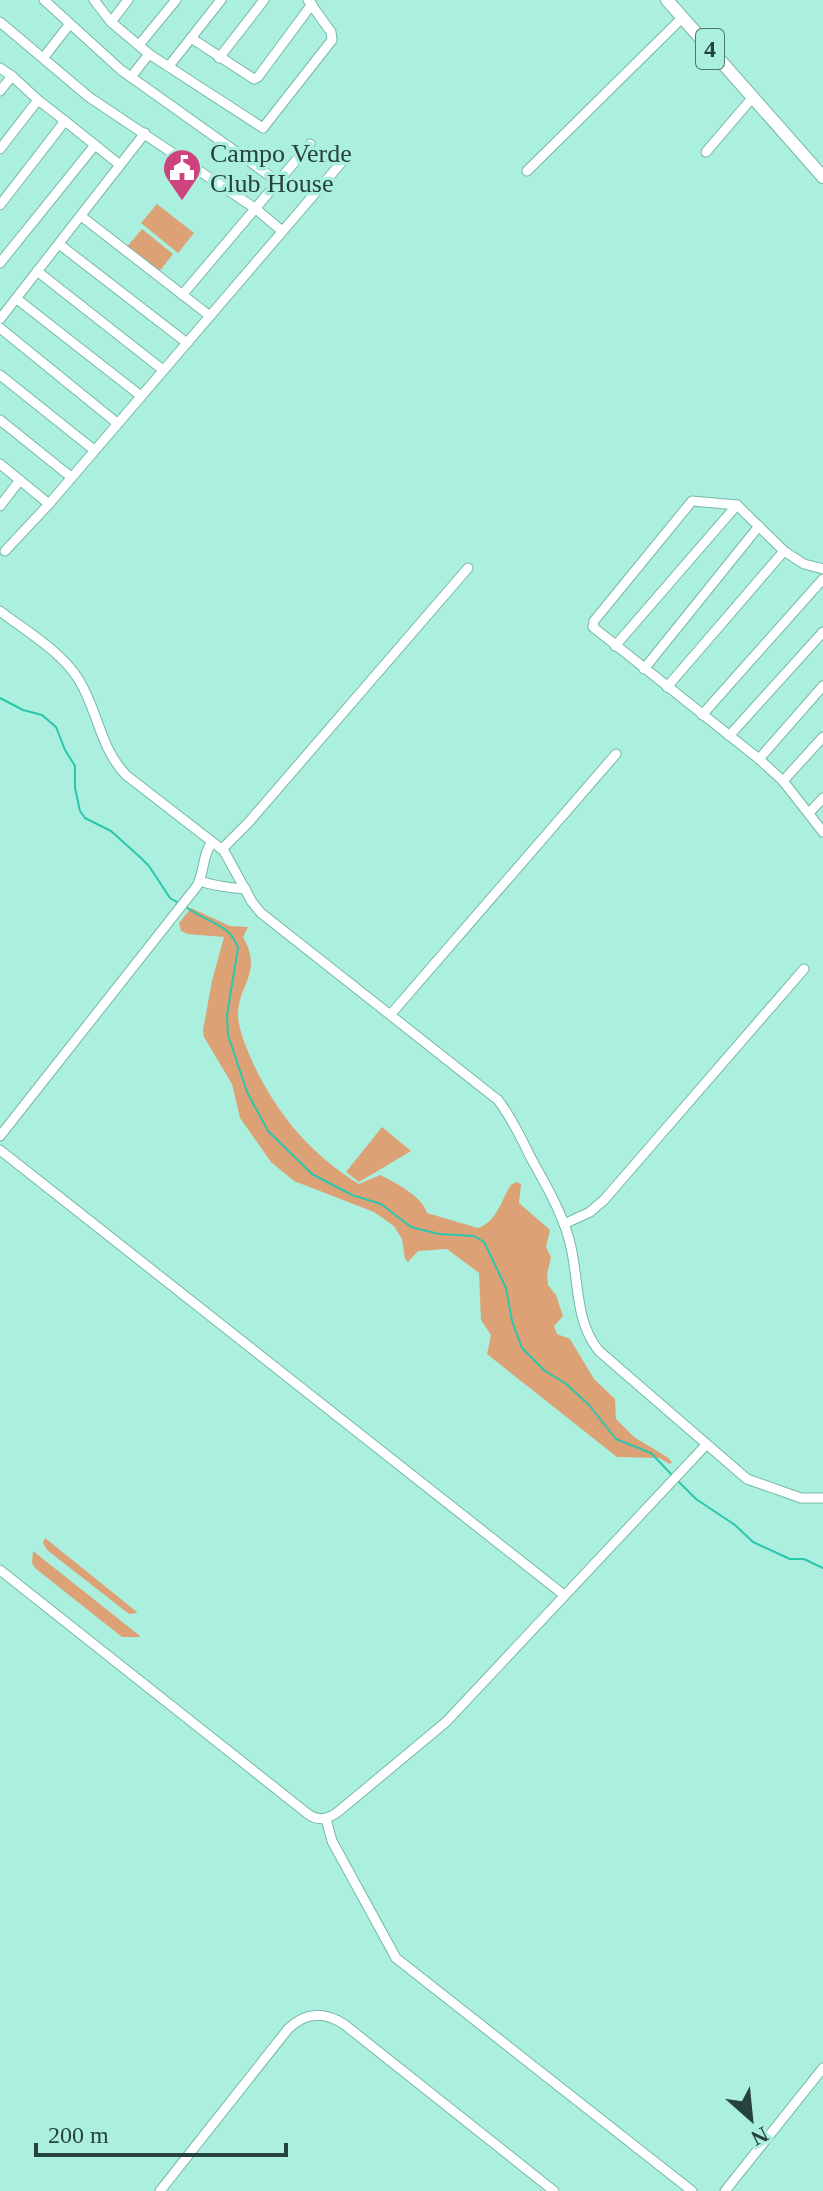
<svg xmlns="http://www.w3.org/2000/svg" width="823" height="2191" font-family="Georgia,serif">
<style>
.green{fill:#dca275}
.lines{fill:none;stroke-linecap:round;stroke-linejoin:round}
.stream{stroke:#2ac7ad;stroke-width:2}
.minor-casing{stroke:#75b8a9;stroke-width:11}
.highway-casing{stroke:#75b8a9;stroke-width:14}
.minor{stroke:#fff;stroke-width:9}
.highway{stroke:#fff;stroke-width:12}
.labels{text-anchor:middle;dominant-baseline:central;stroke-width:7;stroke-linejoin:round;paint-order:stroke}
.shield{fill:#abefdf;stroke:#4e766d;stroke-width:2}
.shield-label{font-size:24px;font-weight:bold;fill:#26423c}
.poi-label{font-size:26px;fill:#26423c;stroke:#abefdf;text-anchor:start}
</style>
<rect width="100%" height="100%" fill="#abefdf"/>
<g class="green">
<path d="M157 204 194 233 178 253 141 223Z"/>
<path d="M142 229 173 254 158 273 126 248Z"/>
<path d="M191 908 230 926 248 927 243 937C263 972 239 983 238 1014 238 1029 246 1047 252 1061 276 1113 310 1154 359 1184L380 1175C395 1182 423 1197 427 1213L478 1228C497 1222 501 1200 511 1185L516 1182 521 1184 519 1203 550 1230 546 1247 551 1257 547 1275 548 1285 556 1295 563 1316 554 1326 557 1334 570 1339 594 1379 615 1399 616 1419 634 1437 667 1457 672 1462 670 1464 659 1458 617 1457 487 1354 491 1335 481 1320 479 1273 447 1249 418 1251 408 1262 405 1259 402 1239 394 1226 374 1212 294 1181 271 1162 240 1118 232 1084 204 1037 203 1030 212 981 224 937 188 934 181 931 179 923Z"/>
<path d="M382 1127 411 1151 359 1182 346 1172Z"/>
<path d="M45 1538 137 1612 136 1613 129 1614 47 1550 43 1543Z"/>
<path d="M33 1551 140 1636V1637H122L35 1568 32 1563Z"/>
</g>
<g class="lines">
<g class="stream">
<path d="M0 698 23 710 42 715 56 727 65 750 75 766V788L80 811 85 818 111 831 141 858 149 866 170 898 177 902"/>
<path d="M186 907C205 922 230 923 238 948L227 1015 228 1035 247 1092 268 1131 312 1174 352 1195 381 1204 411 1227 439 1234 474 1236 484 1242 506 1288 512 1321 522 1348 545 1371 565 1383 589 1405 616 1439 651 1453 671 1474"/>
<path d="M679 1482 696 1499 735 1525 753 1542 790 1559H804L823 1568"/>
</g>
<g class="minor-casing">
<g id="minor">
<path d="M44 0 121 70 277 181"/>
<path d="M94 0 111 22 149 54 263 128 332 40 331 32 308 0"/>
<path d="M0 22 89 97 256 209 282 231"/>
<path d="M111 22 128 0"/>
<path d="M191 38 254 79 258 77 312 4"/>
<path d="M139 45 176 0"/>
<path d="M44 57 69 25"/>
<path d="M219 58 264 0"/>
<path d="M169 66 221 0"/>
<path d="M0 68 12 76 0 91"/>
<path d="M131 77 149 54"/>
<path d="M95 145 120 165"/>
<path d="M0 149 38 100 12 76"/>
<path d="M706 152 753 97"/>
<path d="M527 171 683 17"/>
<path d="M0 205 65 121 38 100"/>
<path d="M81 216 210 316"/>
<path d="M59 244 187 343"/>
<path d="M0 263 95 145 65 121"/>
<path d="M37 271 163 370"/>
<path d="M182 295 310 144"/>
<path d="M17 299 141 396"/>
<path d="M0 319 145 133"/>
<path d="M0 328 117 423"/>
<path d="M0 375 94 450"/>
<path d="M0 420 71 477"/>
<path d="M0 464 49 504"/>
<path d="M0 506 20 480"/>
<path d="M5 551 49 504 341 163"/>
<path d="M823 569 804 564 784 551 737 505 692 501 594 621 593 627 759 759 783 781 823 832"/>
<path d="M0 611C26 631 62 652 79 680 98 711 100 748 126 775L224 851 252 902 261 913 498 1100C512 1118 522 1140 532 1160 546 1185 561 1211 569 1239 580 1277 573 1319 599 1351L747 1479 801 1498H823"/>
<path d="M615 646 737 505"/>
<path d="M644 669 759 526"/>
<path d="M667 687 784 551"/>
<path d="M702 715 823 579"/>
<path d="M729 736 823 632"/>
<path d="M759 759 823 686"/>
<path d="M783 781 823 737"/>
<path d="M809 813 823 798"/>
<path d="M222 849 248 823 468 568"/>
<path d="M200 881C207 884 239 890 245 888"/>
<path d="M391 1014 616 754"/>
<path d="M0 1136 197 886C205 871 202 855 212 842"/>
<path d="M0 1150 564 1595"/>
<path d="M564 1224 590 1212 604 1200 804 969"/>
<path d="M0 1570 308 1814C319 1822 329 1819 339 1811L446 1722 706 1445"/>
<path d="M326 1819 332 1841 396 1958 692 2191"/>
<path d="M160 2191 288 2029C305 2012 325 2011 345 2025L554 2191"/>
<path d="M725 2191 823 2068"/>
</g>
</g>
<g class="highway-casing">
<path id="highway" d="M667 0 823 177"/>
</g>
<use href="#minor" class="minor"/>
<use href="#highway" class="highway"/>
</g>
<defs>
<g id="civic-pin" transform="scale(2)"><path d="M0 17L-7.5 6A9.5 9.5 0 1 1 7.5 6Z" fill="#cd437d" stroke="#abefdf"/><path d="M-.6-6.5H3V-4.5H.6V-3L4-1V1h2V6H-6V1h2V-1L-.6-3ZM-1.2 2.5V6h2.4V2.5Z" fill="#fff"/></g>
</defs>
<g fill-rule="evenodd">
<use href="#civic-pin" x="182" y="168"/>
</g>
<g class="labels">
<rect class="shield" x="696" y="29" width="28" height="40" rx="6"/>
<g class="shield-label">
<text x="710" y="49">4</text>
</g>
<g class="poi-label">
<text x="210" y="153">Campo Verde<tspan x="210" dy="30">Club House</tspan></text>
</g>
</g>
<g transform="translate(751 2119) rotate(153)" stroke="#abefdf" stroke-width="6" paint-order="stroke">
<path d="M0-6L14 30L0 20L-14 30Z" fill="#26423c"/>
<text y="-12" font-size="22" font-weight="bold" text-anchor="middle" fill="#26423c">N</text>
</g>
<path d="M36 2143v12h250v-12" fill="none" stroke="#26423c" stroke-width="4"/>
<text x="48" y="2143" font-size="24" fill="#26423c" stroke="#abefdf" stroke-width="6" paint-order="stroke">200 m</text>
</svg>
